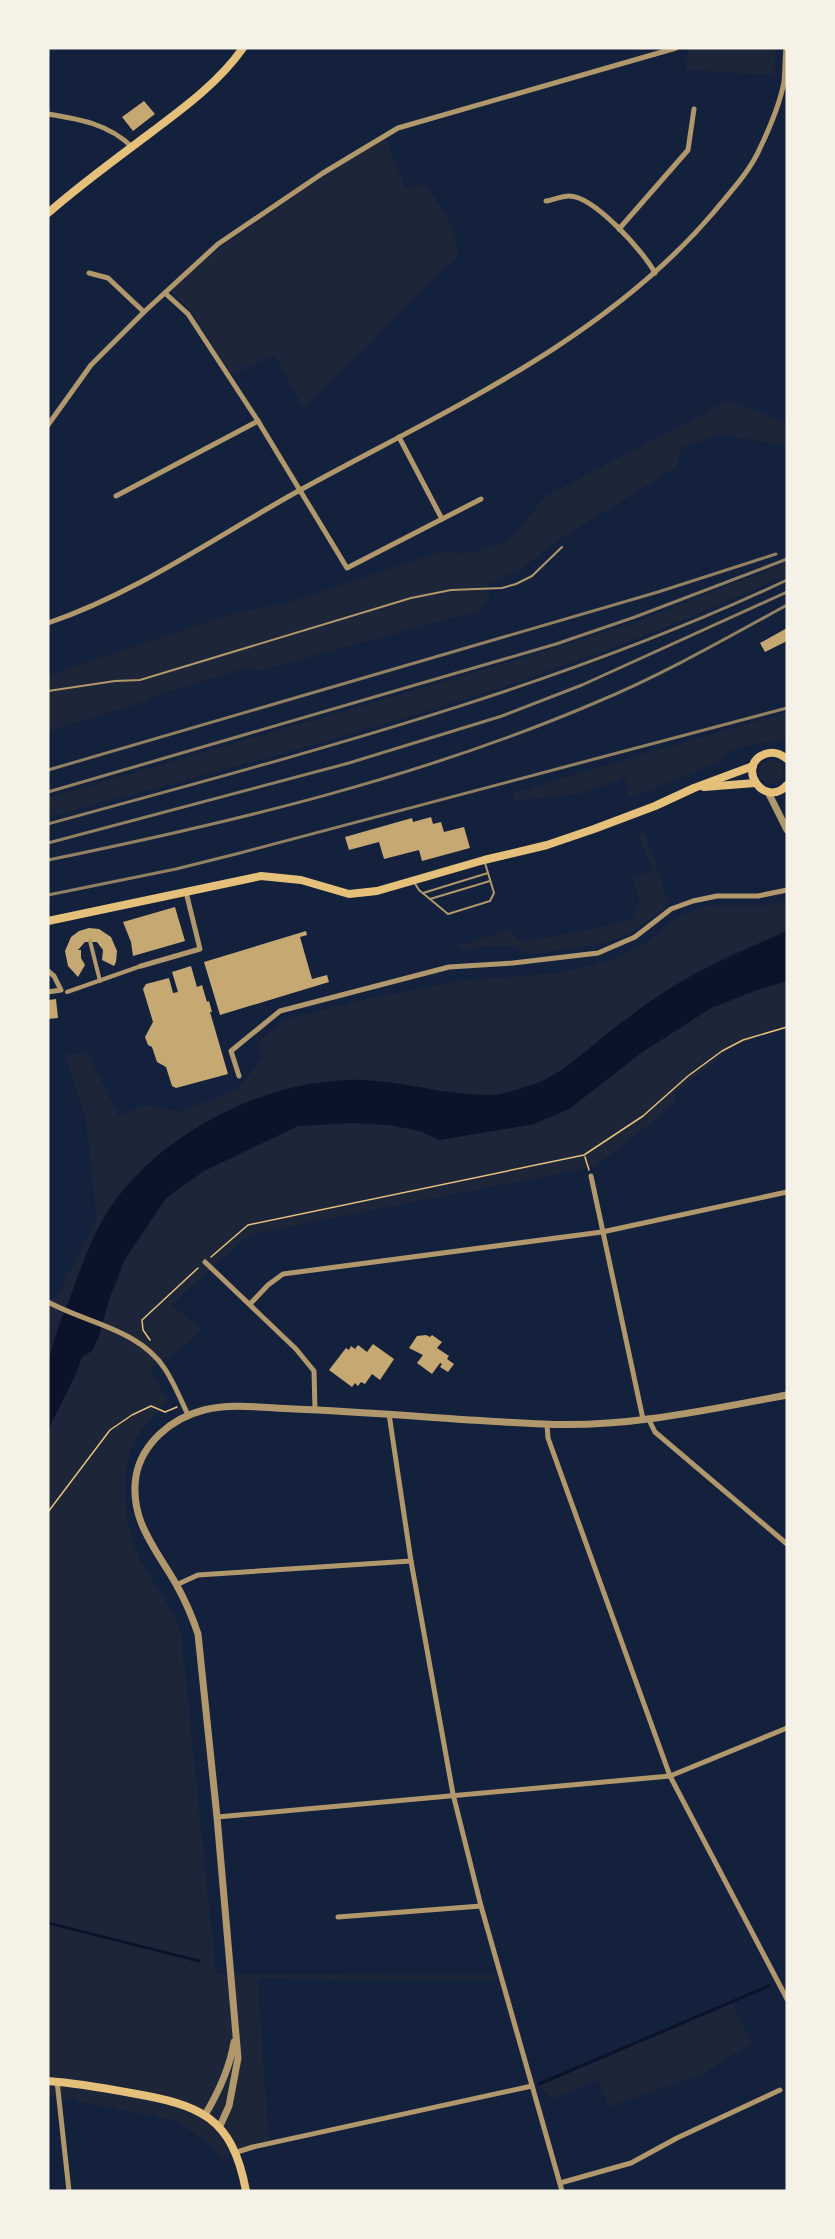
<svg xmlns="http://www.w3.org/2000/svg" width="835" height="2239" font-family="'IBM Plex Sans',sans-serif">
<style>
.green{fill:#1d2539}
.water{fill:#0b132b}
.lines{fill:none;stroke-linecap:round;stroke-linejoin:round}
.stream{stroke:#0b132b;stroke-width:3}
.building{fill:#c6a872}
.path{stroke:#e5c07b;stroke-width:1.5}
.service{stroke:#b1986c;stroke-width:2}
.pedestrian{stroke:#b1986c;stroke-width:4}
.minor{stroke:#b1986c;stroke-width:5}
.tertiary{stroke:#b1986c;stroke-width:7}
.secondary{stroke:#e5c07b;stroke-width:8}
.rail{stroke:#918062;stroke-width:3}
</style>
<rect width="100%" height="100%" fill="#14213d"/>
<g class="green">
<path d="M697 48H776L775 75 686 70 688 50Z"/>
<path d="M386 139 405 187C413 188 419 183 426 185 440 207 461 230 457 257L304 408 274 354 232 375 193 314 170 289 220 248 325 175Z"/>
<path d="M727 401 787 422V446L719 434 682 448 677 467 557 541 525 566 487 585 489 599 477 611 258 671 245 668 154 696 153 699 48 731V677L73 667 231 614 291 602 443 551 461 553 477 552 509 540 546 496Z"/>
<path d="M787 562V574C554 685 297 750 48 817V798L473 673 634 623Z"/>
<path d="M787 712V738L737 748 729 752 719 762 630 798 625 779 578 794 516 801 513 793Z"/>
<circle cx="771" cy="772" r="12"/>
<path d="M636 830 640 834 645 832 669 905 630 934 600 944 531 954 510 946H489L464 950 458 946 510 930 520 941H528L593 929 633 918 640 901 633 879 654 871Z"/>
<path d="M787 901V931L725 957 686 978 645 1005 567 1067 538 1083 494 1096 444 1092 347 1080 294 1087 236 1107 68 1302 60 1320 48 1361V1305L58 1294 97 1218 86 1119 65 1055 86 1052 119 1116 145 1105 181 1112 238 1089 263 1057 257 1044 282 1021 361 1000 465 980 560 973 613 959 643 945 680 916 709 905H771Z"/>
<path d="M787 981V1029L759 1036 729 1049 674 1094 675 1104 596 1166 258 1233 247 1237 171 1305 202 1329 186 1346 150 1368 167 1400C164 1409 160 1410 153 1417 142 1427 133 1441 129 1455 120 1485 126 1527 138 1555 150 1583 173 1604 181 1635L216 1974 495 1975 497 1981H361L259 1978V2002L269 2141 255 2145 220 2159 211 2144 174 2120 48 2095V1430L75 1376 82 1356 92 1351 99 1337 109 1300 125 1259 166 1198 204 1171 298 1126 352 1123 389 1125 420 1131 439 1140 534 1124 569 1109 641 1053 711 1008 757 990Z"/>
<path d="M731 2001 752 2043 704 2073 609 2107 598 2080 553 2099 538 2084Z"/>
</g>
<path class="water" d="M787 931V981L757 990 711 1008 641 1053 569 1109 534 1124 439 1140 420 1131 389 1125 352 1123 298 1126 204 1171 166 1198 125 1259 109 1300 99 1336 92 1351 82 1357 75 1376 48 1430C48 1410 45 1378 49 1360 54 1338 62 1318 70 1298 82 1264 94 1228 117 1198 168 1131 262 1083 347 1080 395 1078 443 1096 491 1095 505 1095 522 1088 535 1084 559 1075 578 1057 597 1042 612 1029 629 1017 645 1005 691 972 736 954 787 931Z"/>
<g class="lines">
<g class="stream">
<path d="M48 1923 199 1961"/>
<path d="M539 2084 769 1986"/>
</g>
</g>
<g class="building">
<path d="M144 101 155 114 133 131 122 117Z"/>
<path d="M787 628V641L765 652 760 643Z"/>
<path d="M431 817 433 824 441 822 444 832 464 827 470 848 422 861 419 850 384 859 379 842 349 850 345 837 412 818 413 822Z"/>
<path d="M175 907 185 941 133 956 131 942 123 922Z"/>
<path d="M89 928 99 929 111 937 117 951 116 962 114 966 102 960 103 950 97 942H85L78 950H81V958L85 965 78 977 68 966 65 951 71 937 79 931Z"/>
<path d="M306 931 307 935 300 937 312 979 327 975 329 982 220 1015 204 962Z"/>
<path d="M191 966 197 987 202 985 207 1002 209 1001 212 1012H210L228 1074 176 1088 172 1086 166 1067 157 1062 152 1047 148 1045 145 1037 153 1022 143 989 146 984 169 978 173 993 178 992 172 972Z"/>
<path d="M56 999 58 1018 48 1019V1000Z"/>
<path d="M426 1335 430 1337 432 1335 442 1342 437 1348 449 1356 447 1359 454 1364 448 1372 440 1367 442 1364 440 1363 432 1374 417 1363 423 1355 409 1348 417 1336Z"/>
<path d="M373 1344 394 1359 380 1380 372 1374 365 1384 361 1382 358 1386 355 1383 352 1387 329 1370 346 1348 349 1350 351 1346 355 1349 358 1345 367 1352Z"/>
</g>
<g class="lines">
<g class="path">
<path d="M585 1157 589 1170"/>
<path d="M211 1257 248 1225 584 1155 643 1116 688 1076 722 1051 743 1040 787 1027"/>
<path d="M150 1340 143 1330 142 1320 198 1268"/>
<path d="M48 1512 110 1430 132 1415 151 1406 165 1412 177 1407"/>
</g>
<g class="service">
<path d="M48 691 115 681 140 680 411 598 451 590 502 588 516 584 532 576 562 547"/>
<path d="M414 882 419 890 448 914 490 901 494 893 485 863"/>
<path d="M423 893 488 873"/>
<path d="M430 899 490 881"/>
</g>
<g class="pedestrian">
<path d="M90 941 100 981"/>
<path d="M67 992 141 966"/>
</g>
<g class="minor">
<path d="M48 114C79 119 109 124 132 147"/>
<path d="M546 201C553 200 561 196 569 196 594 196 644 252 655 273"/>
<path d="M619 229 688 150 694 109"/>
<path d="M89 273 108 278 144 312"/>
<path d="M165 293 188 314 258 421 347 568 481 499"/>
<path d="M48 425 91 365 144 312 218 244 323 173 398 128 676 48"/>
<path d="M399 437 442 519"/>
<path d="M116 496 258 421"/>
<path d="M48 623C139 592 218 535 302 489 446 410 604 341 713 213 730 192 750 172 761 146 770 127 780 103 784 82 785 71 785 59 786 48"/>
<path d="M141 966 200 949 186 892"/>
<path d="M48 971 54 976 61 990 48 992"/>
<path d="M239 1076 231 1051 280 1011 449 967 513 963 598 953 635 937 671 909 693 901 717 896H758L787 890"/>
<path d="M591 1176 643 1419"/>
<path d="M205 1262 296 1349 314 1371 315 1410"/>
<path d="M48 1302C86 1323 139 1329 165 1369 174 1383 181 1400 188 1415"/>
<path d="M250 1304 268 1285 283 1274 602 1232 787 1192"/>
<path d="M389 1414 411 1561 453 1794 481 1906 562 2191"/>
<path d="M648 1418 655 1432 787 1544"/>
<path d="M547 1424 548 1438 670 1776 787 1999"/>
<path d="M176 1585 198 1575 411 1561"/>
<path d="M217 1817 670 1776 787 1728"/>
<path d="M338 1917 481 1906"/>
<path d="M57 2081 69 2191"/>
<path d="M237 2152 253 2147 532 2086"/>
<path d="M560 2183 631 2163 677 2138 780 2090"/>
</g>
<g class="tertiary">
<path d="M768 792 787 830"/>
<path d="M205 2115C218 2093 230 2067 234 2042"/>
<path d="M219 2128 229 2106 238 2058 217 1817 198 1634C192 1616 185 1600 176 1584 156 1549 129 1520 136 1476 142 1443 172 1418 204 1410 232 1403 265 1408 294 1409 378 1412 461 1421 544 1424 625 1428 707 1410 787 1395"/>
</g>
<g class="secondary">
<path d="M48 213C81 184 117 158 153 131 185 107 219 82 243 48"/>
<path d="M787 759C781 754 773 751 765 754 735 765 764 810 787 785"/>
<path d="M704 787 755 783"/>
<path d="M48 921 261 876 301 880 349 894 377 891 484 860 547 845 594 829 655 806 694 788 753 766"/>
<path d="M48 2081C76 2083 104 2088 131 2093 200 2105 232 2116 246 2191"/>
</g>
<g class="rail">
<path d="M48 770 658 592 776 554"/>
<path d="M48 792 556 644 635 617 787 559"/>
<path d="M48 824C298 755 551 691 787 580"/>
<path d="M48 843 349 763 502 716 582 685 787 592"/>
<path d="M48 860C234 822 422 777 597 702 662 675 725 639 787 605"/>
<path d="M48 895 176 869 240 853 787 708"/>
</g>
</g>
<rect width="835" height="2239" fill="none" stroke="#f6f1e7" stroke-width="99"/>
</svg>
